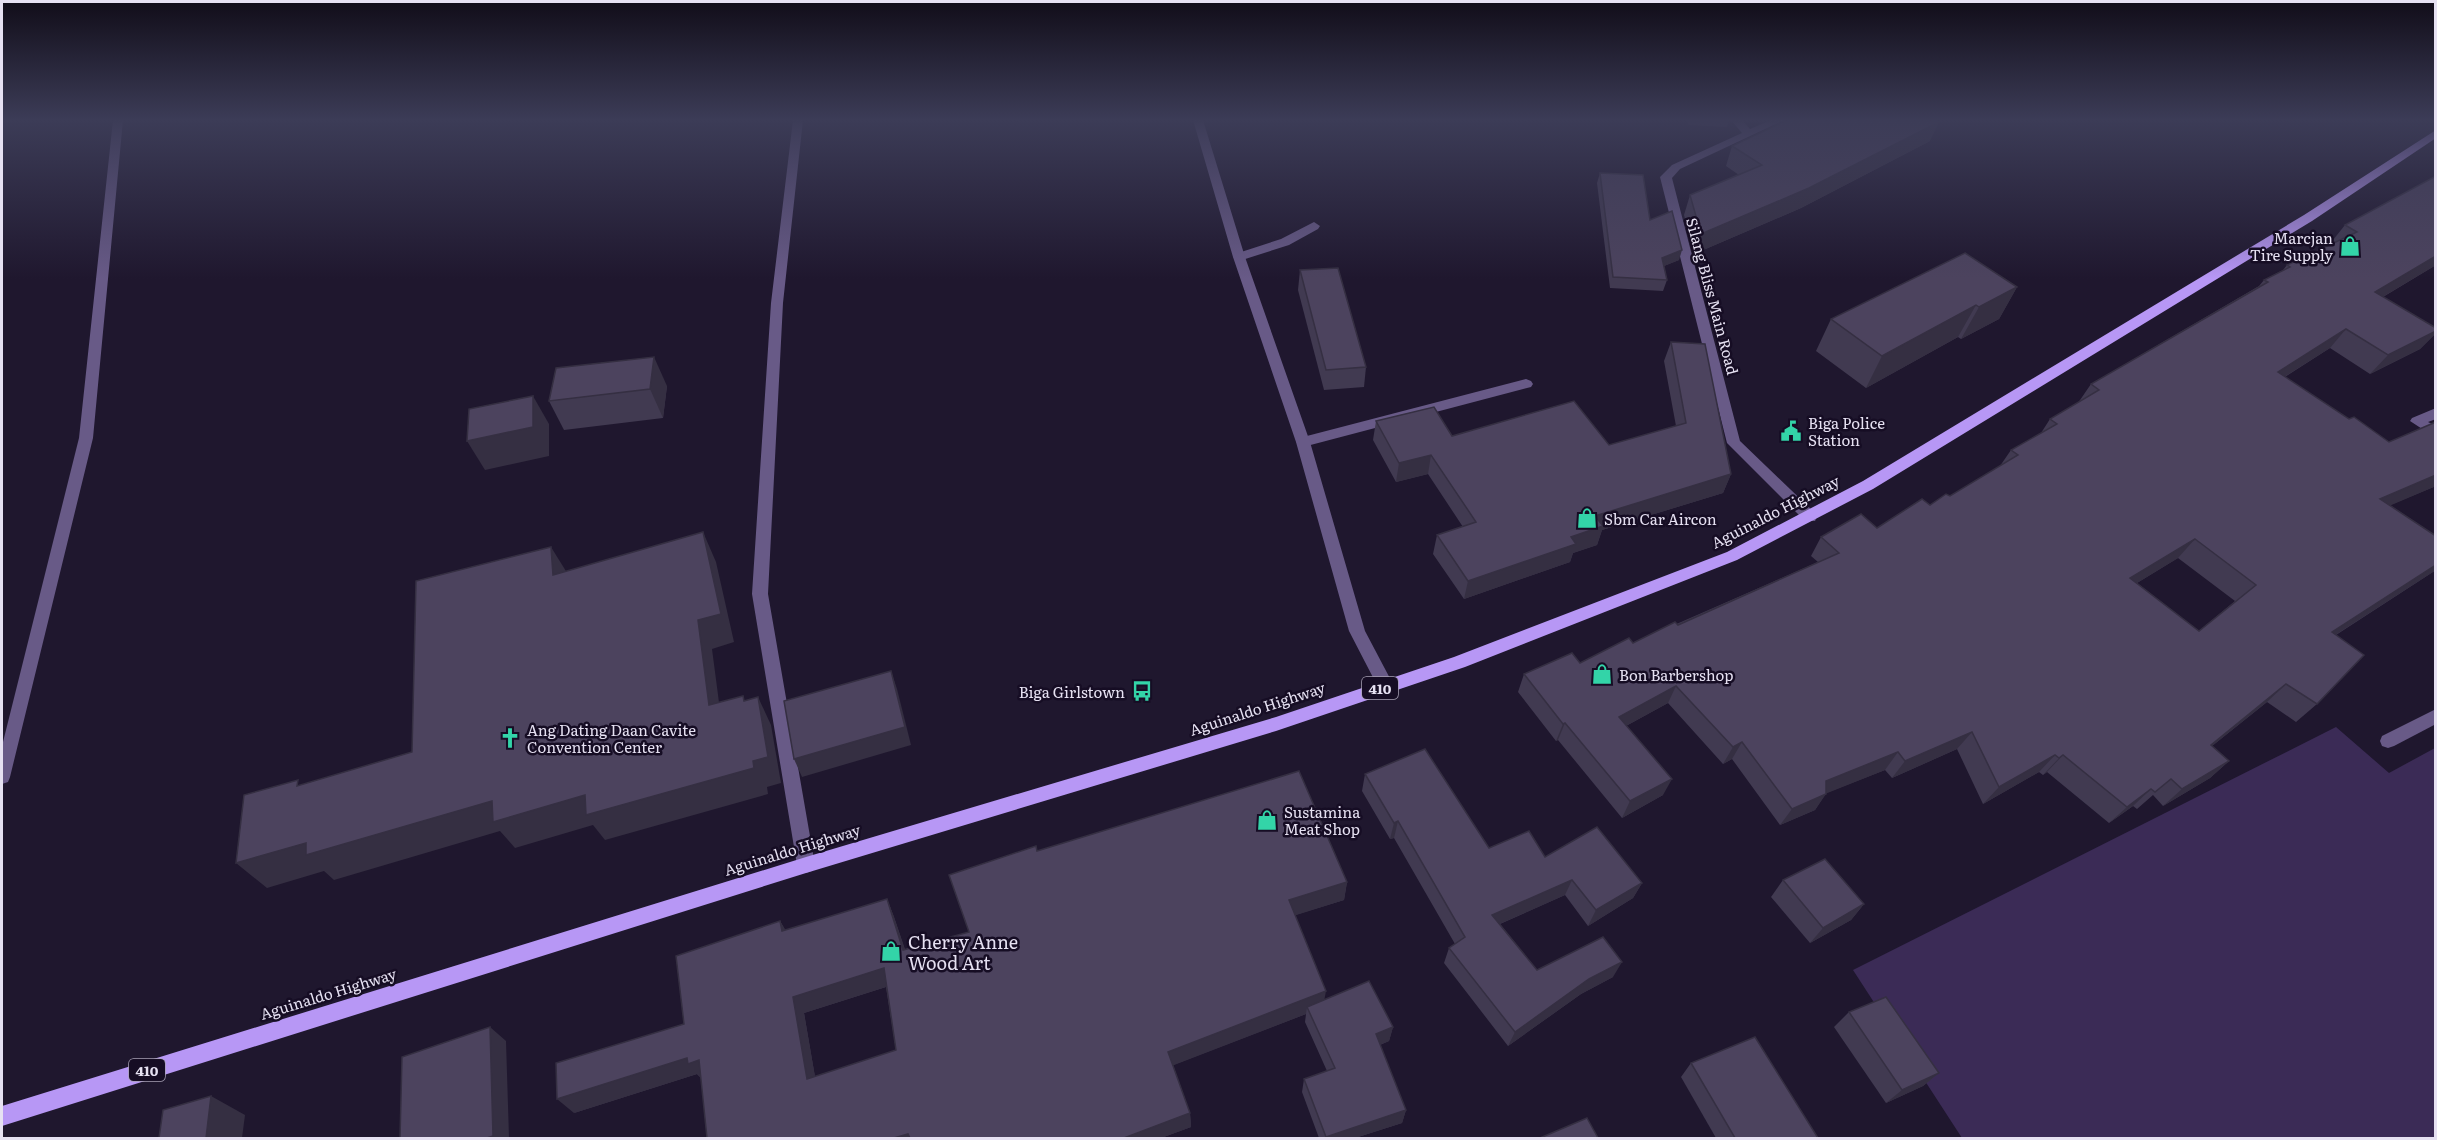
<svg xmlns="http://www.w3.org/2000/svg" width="2437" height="1140" font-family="Literata,serif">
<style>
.green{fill:#3b2b56}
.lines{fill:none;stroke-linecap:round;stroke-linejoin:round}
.service{fill:#685a87;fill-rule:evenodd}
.minor{fill:#685a87;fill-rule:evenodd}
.primary{fill:#b797f5;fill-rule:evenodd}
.wall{fill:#413a51;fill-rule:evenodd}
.shaded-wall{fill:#352f42}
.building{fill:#4c435e;stroke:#352f42;stroke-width:1.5;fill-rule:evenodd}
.labels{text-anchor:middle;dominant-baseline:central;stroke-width:5;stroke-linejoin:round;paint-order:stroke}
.shield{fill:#160d24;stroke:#a8a1b4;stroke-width:1.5}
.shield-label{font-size:14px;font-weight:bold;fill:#e6e1f2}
.poi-label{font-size:15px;fill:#e6e1f2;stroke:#160d24;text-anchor:start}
.street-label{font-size:15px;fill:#e6e1f2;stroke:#160d24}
.near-poi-label{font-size:18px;fill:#e6e1f2;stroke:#160d24;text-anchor:start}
</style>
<rect width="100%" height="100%" fill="#1f172e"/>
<path class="green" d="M2336 727 2389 773 2435 748V1138H1962L1853 970Z"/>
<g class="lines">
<g class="service">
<path d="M113 120H123L93 438 10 777 8 782 2 784V746L79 438Z"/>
<path d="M793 120H803L783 303 768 594 815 865 812 871 806 873 800 871 797 865 752 594 771 303Z"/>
<path d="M1314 222 1320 226 1318 229 1289 245 1239 261 1233 257 1235 254 1281 239Z"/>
<path d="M1526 379 1531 381 1533 384 1531 387 1303 447 1296 442 1303 437Z"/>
</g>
<g class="minor">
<path d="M1193 120H1203L1245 257 1310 442 1365 631 1394 686 1392 691 1386 693 1380 691 1349 631 1296 442 1233 257Z"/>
<path d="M1731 120H1742L1750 129 1771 120H1784L1680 169 1672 178 1740 441 1815 513 1817 517 1815 521H1805L1727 443 1660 177 1672 165 1742 133Z"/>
<path d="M2436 408V419L2428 422 2436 426V438L2410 421 2412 418Z"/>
<path d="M2436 709V724L2394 746 2388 748 2382 746 2380 741 2382 736Z"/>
</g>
<path class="primary" d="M2436 130V138L2312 221 1873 489 1737 560 1465 667 1276 731 806 873 2 1126V1106L806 857 1276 717 1454 657 1727 552 1863 481 2304 215Z"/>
</g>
<g class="wall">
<path d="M1687 120H1729L1727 127 1688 125Z"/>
<path d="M1930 141 1801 208 1694 254 1684 215 1690 195 1739 175 1726 166 1732 146Z"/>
<path d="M1600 173 1650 220 1679 260 1664 266 1667 280 1663 291 1610 288 1597 183Z"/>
<path d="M2436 176V265L2383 297 2436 328V333L2420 349 2370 374 2330 348 2285 377 2436 486 2390 505 2436 536V570L2336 635 2317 704 2296 722 2267 702 2212 746 2229 761 2210 778 2163 806 2153 795 2137 809 2133 806 2109 823 2047 772 2043 775 2039 772 1983 804 1957 749 1892 778 1885 770 1826 793 1815 810 1780 825 1732 759 1723 764 1668 703 1626 726 1663 795 1622 818 1558 740 1556 741 1518 692 1524 674 1580 663 1633 643 1818 562 1811 556 1821 537 1877 528 1950 496 2000 466 2011 450 2041 433 2050 419 2078 403 2091 384 2259 286 2264 280 2283 270 2287 265 2329 245 2345 225ZM2178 558 2235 601 2199 631 2137 583Z"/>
<path d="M1300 270 1366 367 1364 387 1324 390 1298 290Z"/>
<path d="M2017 287 1999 319 1961 339 1958 337 1866 388 1816 351 1831 319Z"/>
<path d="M1671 342 1731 474 1723 493 1602 530 1597 545 1573 553 1570 562 1464 599 1433 554 1437 535 1463 527 1428 474 1396 482 1373 440 1376 421 1452 436 1609 445 1676 426 1664 361Z"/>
<path d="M667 386 663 418 564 430 549 401Z"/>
<path d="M1365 774 1489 848 1545 857 1642 883 1633 898 1588 926 1565 895 1500 924 1537 970 1613 977 1581 994 1508 1046 1444 963 1449 948 1455 944 1394 838 1390 839 1362 791Z"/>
<path d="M1037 851 1347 882 1344 900 1295 915 1324 1000 1393 1027 1389 1041 1380 1045 1406 1110 1402 1123 1355 1138H1319L1302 1092 1304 1079 1327 1071 1305 1022 1306 1014 1173 1065 1190 1113 1191 1127 1161 1138H707L701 1078 697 1074 574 1113 684 1024 780 921 785 930 887 899 894 917 905 950 969 932ZM886 987 896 1050 815 1077 804 1013Z"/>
<path d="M1783 880 1864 904 1851 920 1810 943 1771 897Z"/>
<path d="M1849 1012 1939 1073 1923 1086 1886 1103 1834 1027Z"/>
<path d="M1691 1063 1818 1138H1716L1681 1077Z"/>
</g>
<g class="shaded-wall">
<path d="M1939 122 1930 141 1801 208 1694 254 1701 234Z"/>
<path d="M1682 250 1679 260 1659 268 1662 258Z"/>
<path d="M2436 256V265L2359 311 2375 292Z"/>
<path d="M2017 287 1999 319 1961 339 1979 307Z"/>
<path d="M1976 305 1958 337 1866 388 1882 356Z"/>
<path d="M2346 329 2330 348 2262 391 2278 372Z"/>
<path d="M2436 331V333L2420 349 2370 374 2388 355Z"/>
<path d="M654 357 667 386 663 418 650 389Z"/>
<path d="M533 396 549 424V456L485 470 467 441Z"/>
<path d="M1431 455 1428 474 1396 482 1399 463Z"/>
<path d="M1731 474 1723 493 1602 530 1597 545 1573 553 1570 562 1464 599 1468 581 1571 537 1595 516Z"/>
<path d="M2436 475V486L2361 518 2380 499Z"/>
<path d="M703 532 716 562 734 642 712 649 723 733 709 705 698 620Z"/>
<path d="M2195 539 2178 558 2114 597 2130 578Z"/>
<path d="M551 547 569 576 553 575Z"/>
<path d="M2436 565V570L2312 650 2332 632Z"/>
<path d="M891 671 897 689 911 745 802 777 794 759Z"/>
<path d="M2286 684 2267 702 2192 762 2211 745Z"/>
<path d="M1676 686 1668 703 1611 734 1619 717Z"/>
<path d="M758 697 771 725 781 783 767 787 768 794 605 840 593 825 515 848 500 831 334 880 324 871 267 888 236 863 306 843 492 801 585 795 753 761Z"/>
<path d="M1565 723 1558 740 1556 741 1563 724Z"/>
<path d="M1972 732 1957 749 1892 778 1905 761Z"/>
<path d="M1742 742 1732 759 1723 764 1733 747Z"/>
<path d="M1898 752 1885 770 1815 798 1826 781Z"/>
<path d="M2055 755 2039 772 1983 804 1999 787Z"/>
<path d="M2063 755 2047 772 2043 775 2059 758Z"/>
<path d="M2229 761 2210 778 2163 806 2182 789Z"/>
<path d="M1672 779 1663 795 1622 818 1630 801Z"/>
<path d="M2151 789 2133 806 2109 823 2127 807Z"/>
<path d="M1826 794 1815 810 1780 825 1792 809Z"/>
<path d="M1398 821 1394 838 1390 839 1394 823Z"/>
<path d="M1572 880 1565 895 1486 930 1492 915Z"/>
<path d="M1347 882 1344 900 1287 918 1289 900Z"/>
<path d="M1642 883 1633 898 1588 926 1596 910Z"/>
<path d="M887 899 894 917 911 967 903 950Z"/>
<path d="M1864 904 1851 920 1810 943 1823 928Z"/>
<path d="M780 921 791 939 782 931Z"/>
<path d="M1622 962 1613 977 1581 994 1508 1046 1515 1032 1589 979Z"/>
<path d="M884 968 892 985 804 1013 818 1094 807 1079 793 997Z"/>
<path d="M1326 991 1323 1007H1307L1306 1014 1169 1067 1168 1052Z"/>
<path d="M490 1027 506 1041 509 1138H487Z"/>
<path d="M1393 1027 1389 1041 1372 1048 1376 1034Z"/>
<path d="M687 1058 699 1060 702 1079 697 1074 574 1113 557 1099Z"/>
<path d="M1939 1073 1923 1086 1886 1103 1902 1090Z"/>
<path d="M211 1096 245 1115 242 1138H206Z"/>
<path d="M1406 1110 1402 1123 1355 1138H1325L1326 1137Z"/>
<path d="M1190 1113 1191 1127 1161 1138H1124Z"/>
<path d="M908 1134 911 1138H894Z"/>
</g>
<g class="building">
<path d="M1787 120H1935L1939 122 1809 188 1701 234 1690 195 1762 165 1732 146Z"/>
<path d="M1600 173 1643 175 1650 220 1672 211 1682 250 1662 258 1667 280 1613 277Z"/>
<path d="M2436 176V256L2375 292 2436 328V331L2388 355 2346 329 2278 372 2349 419 2354 417 2389 442 2436 422V475L2380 499 2436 536V565L2332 632 2364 655 2317 704 2286 684 2211 745 2229 761 2182 789 2171 779 2155 792 2151 789 2127 807 2063 755 2059 758 2055 755 1999 787 1972 732 1905 761 1898 752 1826 781V794L1792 809 1742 742 1733 747 1676 686 1619 717 1672 779 1630 801 1565 723 1563 724 1524 674 1572 653 1580 663 1629 638 1633 643 1675 622 1678 625 1839 553 1821 537 1861 514 1877 528 1922 499 1930 505 1946 494 1950 496 2018 455 2011 450 2057 424 2050 419 2099 390 2091 384 2268 282 2264 280 2290 267 2287 265 2357 232 2345 225ZM2195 539 2256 585 2199 631 2130 578Z"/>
<path d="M1965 253 2017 287 1979 307 1976 305 1882 356 1831 319Z"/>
<path d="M1338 268 1366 367 1326 370 1300 270Z"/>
<path d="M1671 342 1705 344 1731 474 1595 516 1603 526 1571 537 1576 544 1468 581 1437 535 1476 522 1431 455 1399 463 1376 421 1434 407 1452 436 1574 401 1609 445 1686 423Z"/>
<path d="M654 357 650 389 549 401 556 368Z"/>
<path d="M533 396V427L467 441 469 409Z"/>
<path d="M703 532 721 614 698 620 709 705 743 696 744 701 758 697 768 757 753 761 754 768 586 815 585 795 493 822 492 801 306 855V843L236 863 244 795 298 780 297 786 412 752 416 581 551 547 553 575Z"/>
<path d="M891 671 905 727 794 759 784 701Z"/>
<path d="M1425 749 1489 848 1529 831 1545 857 1597 827 1642 883 1596 910 1572 880 1492 915 1537 970 1603 937 1622 962 1589 979 1515 1032 1449 948 1465 937 1398 821 1394 823 1365 774Z"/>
<path d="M1299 771 1347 882 1289 900 1326 991 1168 1052 1190 1113 1124 1138H910L908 1134 894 1138H707L699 1060 688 1064 687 1058 557 1099 556 1063 684 1024 676 956 780 921 782 931 887 899 903 950 969 932 949 875 1036 846 1037 851ZM884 968 896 1050 807 1079 793 997Z"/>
<path d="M1825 859 1864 904 1823 928 1783 880Z"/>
<path d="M1369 981 1393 1027 1376 1034 1406 1110 1326 1137 1304 1079 1335 1068 1307 1007Z"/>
<path d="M1886 997 1939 1073 1902 1090 1849 1012Z"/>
<path d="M490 1027 493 1136 487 1138H400L402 1057Z"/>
<path d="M1755 1037 1818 1138H1735L1691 1063Z"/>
<path d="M211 1096 206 1138H159L163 1110Z"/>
<path d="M1587 1118 1598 1138H1540Z"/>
</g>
<linearGradient id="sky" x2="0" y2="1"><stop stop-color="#110d19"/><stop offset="0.43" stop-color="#3c3c57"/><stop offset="1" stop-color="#3c3c57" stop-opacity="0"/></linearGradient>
<rect width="2437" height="279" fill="url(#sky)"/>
<defs>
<g id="shop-bare" transform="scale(1.62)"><path d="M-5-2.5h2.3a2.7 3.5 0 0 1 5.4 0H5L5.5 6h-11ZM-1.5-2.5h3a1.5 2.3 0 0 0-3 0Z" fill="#33d4a8" stroke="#160d24" stroke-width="2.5" paint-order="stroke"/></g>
<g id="civic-bare" transform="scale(1.62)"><path d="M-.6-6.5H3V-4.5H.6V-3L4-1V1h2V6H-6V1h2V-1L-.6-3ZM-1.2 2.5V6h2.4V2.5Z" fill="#33d4a8" stroke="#160d24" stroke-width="2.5" paint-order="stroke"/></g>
<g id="bus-bare" transform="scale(1.62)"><path d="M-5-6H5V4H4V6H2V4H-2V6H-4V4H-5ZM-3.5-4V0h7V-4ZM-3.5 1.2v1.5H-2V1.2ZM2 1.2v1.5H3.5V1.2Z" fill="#33d4a8" stroke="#160d24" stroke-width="2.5" paint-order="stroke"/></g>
<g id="church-bare" transform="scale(1.62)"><path d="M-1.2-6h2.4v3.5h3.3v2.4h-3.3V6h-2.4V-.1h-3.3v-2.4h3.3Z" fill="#33d4a8" stroke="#160d24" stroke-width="2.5" paint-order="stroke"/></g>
</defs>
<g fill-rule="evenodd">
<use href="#shop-bare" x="2350" y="246"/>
<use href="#civic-bare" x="1791" y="431"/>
<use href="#shop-bare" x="1587" y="518"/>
<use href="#shop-bare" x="1602" y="674"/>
<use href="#bus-bare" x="1142" y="691"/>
<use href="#church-bare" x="510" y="738"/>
<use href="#shop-bare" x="1267" y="820"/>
<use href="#shop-bare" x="891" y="951"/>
</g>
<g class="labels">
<g class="shield">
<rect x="1362" y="677" width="36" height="22" rx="4.5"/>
<rect x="129" y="1059" width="36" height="22" rx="4.5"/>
</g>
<g class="shield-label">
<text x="1380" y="688">410</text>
<text x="147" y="1070">410</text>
</g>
<g class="poi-label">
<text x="2333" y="237" text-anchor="end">Marcjan<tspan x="2333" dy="17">Tire Supply</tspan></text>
<text x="1808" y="422">Biga Police<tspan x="1808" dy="17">Station</tspan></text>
<text x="1604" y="518">Sbm Car Aircon</text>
<text x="1619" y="674">Bon Barbershop</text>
<text x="1125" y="691" text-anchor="end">Biga Girlstown</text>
<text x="527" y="729">Ang Dating Daan Cavite<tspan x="527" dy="17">Convention Center</tspan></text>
<text x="1284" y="811">Sustamina<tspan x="1284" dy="17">Meat Shop</tspan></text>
</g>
<g class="street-label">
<text transform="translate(1713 296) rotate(75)">Silang Bliss Main Road</text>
<text transform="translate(1775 511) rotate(-27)">Aguinaldo Highway</text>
<text transform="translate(1257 708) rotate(-18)">Aguinaldo Highway</text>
<text transform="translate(792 849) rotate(-17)">Aguinaldo Highway</text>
<text transform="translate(328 993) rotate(-17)">Aguinaldo Highway</text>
</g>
<g class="near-poi-label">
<text x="908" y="941">Cherry Anne<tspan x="908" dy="21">Wood Art</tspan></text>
</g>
</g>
<rect width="2437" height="1140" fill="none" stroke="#e6e1f2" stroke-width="6"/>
</svg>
